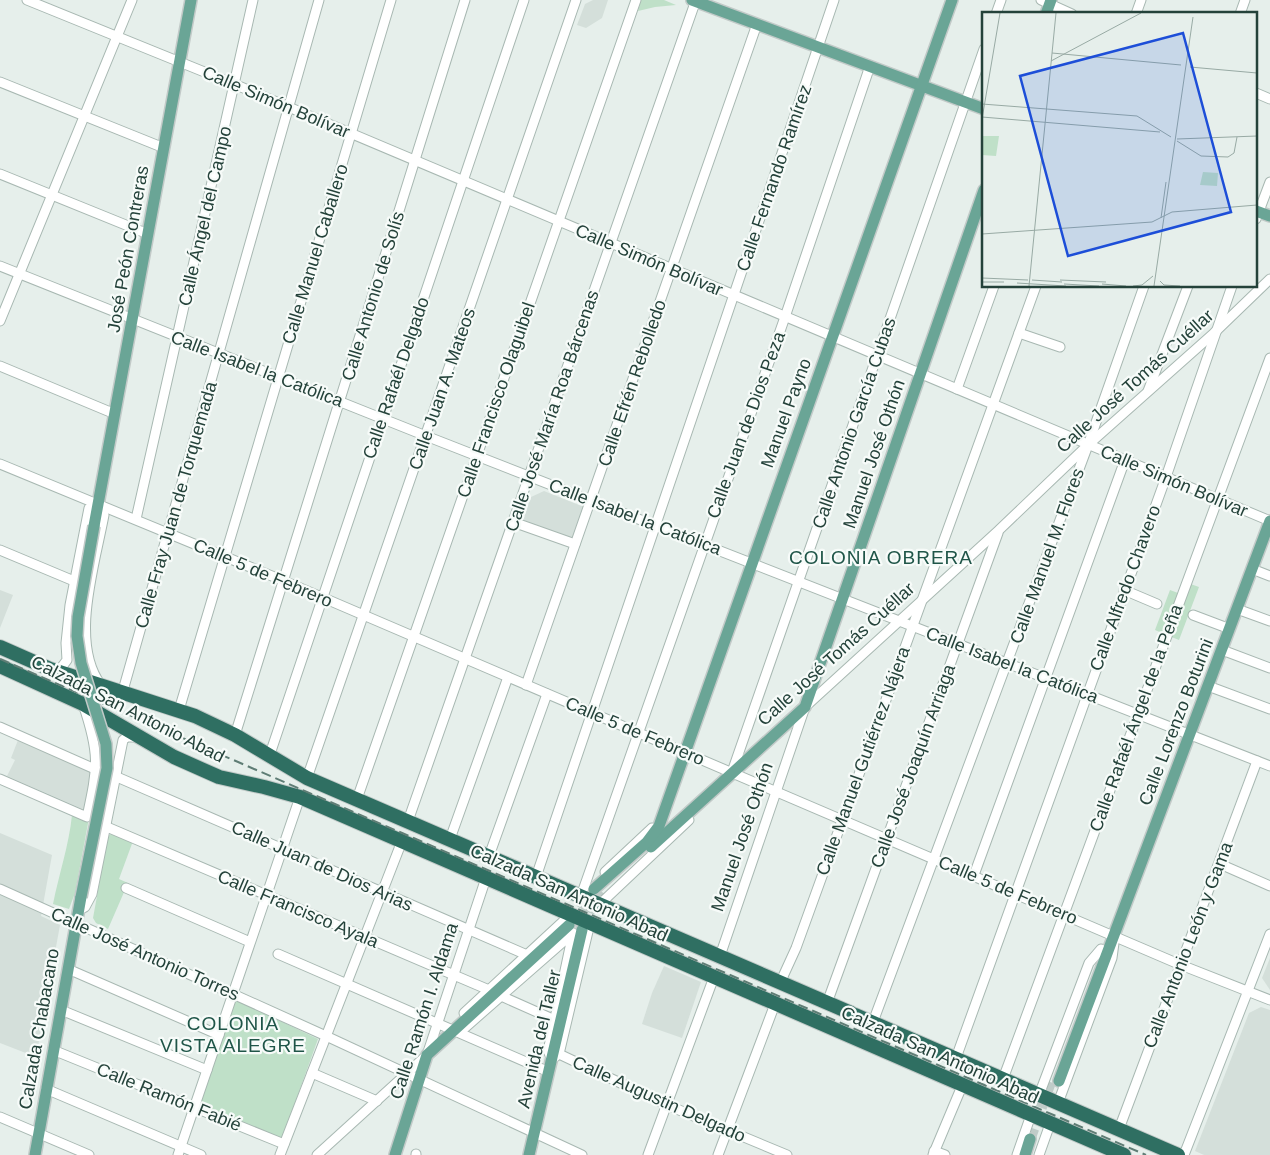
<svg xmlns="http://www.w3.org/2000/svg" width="1270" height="1155" font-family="Arial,sans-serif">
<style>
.built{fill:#d4dfda}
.green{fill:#bfe0c8}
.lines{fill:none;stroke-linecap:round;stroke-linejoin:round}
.major-tunnel{stroke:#bfccc8;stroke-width:11;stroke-dasharray:11 5.5;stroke-linecap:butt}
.minor-casing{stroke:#a8b8b2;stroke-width:11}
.major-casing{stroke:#c2cac8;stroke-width:14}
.highway-casing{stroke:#c2cac8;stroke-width:16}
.minor{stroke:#fff;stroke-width:9}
.major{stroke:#6aa596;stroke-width:11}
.highway{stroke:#2f6f62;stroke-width:14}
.rail{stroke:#5f7d75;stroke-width:2;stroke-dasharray:10 5;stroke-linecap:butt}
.major-bridge-casing{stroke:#c2cac8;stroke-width:14;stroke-linecap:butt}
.major-bridge{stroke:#6aa596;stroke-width:11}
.labels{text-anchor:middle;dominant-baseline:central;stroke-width:4.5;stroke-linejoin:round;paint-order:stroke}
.street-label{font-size:18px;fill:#24423a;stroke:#f7fbf9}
.neighbourhood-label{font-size:19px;letter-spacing:1px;fill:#1f5548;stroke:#f7fbf9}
.inset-road{fill:none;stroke:#98aaa4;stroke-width:1}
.view{fill:#1d4ed8;fill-opacity:0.15;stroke:#1d4ed8;stroke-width:2.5}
.inset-edge{fill:none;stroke:#24423a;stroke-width:2.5}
</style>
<rect width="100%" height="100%" fill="#e6efeb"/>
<g class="built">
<path d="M593 0H608L602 18 586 28 577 25 585 4Z"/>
<path d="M544 491 584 507 573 539 523 521 531 497Z"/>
<path d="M0 590 13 595 0 628Z"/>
<path d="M18 740 92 771 85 810 7 776 15 760 11 758Z"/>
<path d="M0 833 52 855 41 916 60 925 36 1057 0 1043Z"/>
<path d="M1270 958V990L1262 978Z"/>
<path d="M664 966 701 982 682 1038 642 1024 652 993Z"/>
<path d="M1261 1007 1270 1010V1155H1204L1195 1151 1249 1013Z"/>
</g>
<g class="green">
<path d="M641 0H664L676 5 655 7 638 11Z"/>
<path d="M1182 581 1199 587 1179 640 1169 636 1166 643 1160 641 1162 633 1155 630 1170 590 1178 593Z"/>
<path d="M72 815 89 818 75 893 69 909 53 904C59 874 69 845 72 815Z"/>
<path d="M111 834 133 841 119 879 128 883 108 929 96 923 93 918 108 836Z"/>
<path d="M236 1000 318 1039 282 1139 199 1106Z"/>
</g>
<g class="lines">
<g class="major-tunnel">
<path d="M571 922 592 893"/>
<path d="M583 928 592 906 602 892"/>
<path d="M1030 1139 1052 1078"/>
</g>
<g class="minor-casing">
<g id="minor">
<path d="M27 0 234 84 1270 521"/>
<path d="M1041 0 1072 14"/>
<path d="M996 14 1001 0"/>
<path d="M1136 14 1141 0"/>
<path d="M1240 14 1245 0"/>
<path d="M0 82 164 148"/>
<path d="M1256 93 1270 99"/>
<path d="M0 174 148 234"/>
<path d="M1256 219 1270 182"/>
<path d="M0 266 426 436 1270 766"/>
<path d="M0 321 132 0"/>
<path d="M1019 333 1060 347"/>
<path d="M0 366 115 414"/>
<path d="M957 389 994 286"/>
<path d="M1148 391 1188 286"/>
<path d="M0 464 284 581 1181 965 1270 1000"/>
<path d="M98 504 104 515C95 564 69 643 101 685"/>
<path d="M136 519 253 0"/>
<path d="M513 522 575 544"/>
<path d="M0 550 74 581"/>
<path d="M1252 569 1270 576"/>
<path d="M1124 590 1157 604"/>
<path d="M1237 609 1270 621"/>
<path d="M1193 615 1230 629"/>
<path d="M1222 650 1270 668"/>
<path d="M53 669 61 668 67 660 66 643 70 605 89 508 98 504"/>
<path d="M526 685 757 24"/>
<path d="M1208 686 1270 709"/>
<path d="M122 694 319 0"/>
<path d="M179 710 391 0"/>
<path d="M0 727 97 770"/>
<path d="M235 735 465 0"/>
<path d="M269 757 524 0"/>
<path d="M732 772 984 49"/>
<path d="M117 777 527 955"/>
<path d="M307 778 576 0"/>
<path d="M0 779 87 817C98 766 100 754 83 704"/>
<path d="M357 799 636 0"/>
<path d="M408 821 696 0"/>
<path d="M107 827 489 990"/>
<path d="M450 839 508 677"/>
<path d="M489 856 547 694"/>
<path d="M1220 864 1270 886"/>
<path d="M605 872 652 828"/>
<path d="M974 875 1125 460"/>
<path d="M536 877 834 0"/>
<path d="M126 888 250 942"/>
<path d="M0 889 326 1036 582 1155"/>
<path d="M581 896 785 317 870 66"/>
<path d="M600 904 689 820"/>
<path d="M79 910 85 907 92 894 123 740 127 737H138"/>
<path d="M278 954 549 1072"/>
<path d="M720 956 805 707 999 530 1088 445 1214 333 1270 279"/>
<path d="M68 969 219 1035"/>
<path d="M780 983 796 948 1036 286"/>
<path d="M501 996 555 1020"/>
<path d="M827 1003 998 533"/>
<path d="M61 1010 207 1070"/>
<path d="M464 1013 570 915"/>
<path d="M873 1022 1088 445 1144 286"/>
<path d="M460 1032 573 933 548 1051 552 1059 559 1054 590 923"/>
<path d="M53 1050 284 1144"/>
<path d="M559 1054 667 1105 787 1155"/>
<path d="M956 1058 1166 477 1232 286"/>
<path d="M312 1073 377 1101"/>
<path d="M1003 1079 1270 358"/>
<path d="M46 1089 201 1155"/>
<path d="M1039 1095 1089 963 1101 949"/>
<path d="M1058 1103 1112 958 1114 943"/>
<path d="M0 1117 89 1155"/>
<path d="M1119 1129 1257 761"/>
<path d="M934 1151 945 1155"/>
<path d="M178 1155 300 797"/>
<path d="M280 1155 402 841"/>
<path d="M317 1155 427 1055 486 878"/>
<path d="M416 1155V1154"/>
<path d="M648 1155 714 977"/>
<path d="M718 1155 775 1004"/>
<path d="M933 1155 962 1086"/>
<path d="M1017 1155 1031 1115"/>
<path d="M1039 1155 1050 1124"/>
<path d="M1184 1155 1270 934"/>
</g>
</g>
<g class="major-casing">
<g id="major">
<path d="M692 0 984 109"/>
<path d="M1046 14 1051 0"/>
<path d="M1256 211 1270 216"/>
<path d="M94 526 191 0"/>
<path d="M651 847 805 707 984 190"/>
<path d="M594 889 647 842 659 826 952 0"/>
<path d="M1059 1081 1270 521"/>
<path d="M35 1155 81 897"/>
<path d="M395 1155 427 1055 569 925"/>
<path d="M529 1155 582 930"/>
<path d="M1025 1155 1030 1139"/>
</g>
</g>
<g class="highway-casing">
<g id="highway">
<path d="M0 647 50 669 195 716 235 735 307 778 851 1013"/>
<path d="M0 666 83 704 174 757 219 777 264 787 300 797 1124 1155"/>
<path d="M855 1015 1178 1155"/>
</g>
</g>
<use href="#minor" class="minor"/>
<use href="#major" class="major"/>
<use href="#highway" class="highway"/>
<path class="rail" d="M0 659 1146 1155"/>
<g class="major-bridge-casing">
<path id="major-bridge" d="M81 897 107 768 106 744 81 663 77 636 78 617 94 526"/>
</g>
<use href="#major-bridge" class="major-bridge"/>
</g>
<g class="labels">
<g class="street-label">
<text transform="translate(276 102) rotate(23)">Calle Simón Bolívar</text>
<text transform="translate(774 178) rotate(-71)">Calle Fernando Ramírez</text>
<text transform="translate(205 216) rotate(-77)">Calle Ángel del Campo</text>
<text transform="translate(128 249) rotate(-80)">José Peón Contreras</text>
<text transform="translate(315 254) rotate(-73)">Calle Manuel Caballero</text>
<text transform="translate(649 260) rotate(23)">Calle Simón Bolívar</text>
<text transform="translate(373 296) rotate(-73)">Calle Antonio de Solís</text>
<text transform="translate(257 369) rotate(21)">Calle Isabel la Católica</text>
<text transform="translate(396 378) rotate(-71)">Calle Rafaél Delgado</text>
<text transform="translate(1135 381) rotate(-42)">Calle José Tomás Cuéllar</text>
<text transform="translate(632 383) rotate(-71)">Calle Efrén Rebolledo</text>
<text transform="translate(442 389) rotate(-71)">Calle Juan A. Mateos</text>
<text transform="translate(496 400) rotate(-71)">Calle Francisco Olaguibel</text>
<text transform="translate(552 411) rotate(-71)">Calle José María Roa Bárcenas</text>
<text transform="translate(786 413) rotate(-70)">Manuel Payno</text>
<text transform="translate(854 423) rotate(-71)">Calle Antonio García Cubas</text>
<text transform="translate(746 425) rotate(-70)">Calle Juan de Dios Peza</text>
<text transform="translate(874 454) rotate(-71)">Manuel José Othón</text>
<text transform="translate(1174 481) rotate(23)">Calle Simón Bolívar</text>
<text transform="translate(176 505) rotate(-74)">Calle Fray Juan de Torquemada</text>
<text transform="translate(635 517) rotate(21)">Calle Isabel la Católica</text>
<text transform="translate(1047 556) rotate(-70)">Calle Manuel M. Flores</text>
<text transform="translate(263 573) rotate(23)">Calle 5 de Febrero</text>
<text transform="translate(1125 588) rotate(-70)">Calle Alfredo Chavero</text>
<text transform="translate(836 654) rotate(-42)">Calle José Tomás Cuéllar</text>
<text transform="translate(1012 665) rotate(21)">Calle Isabel la Católica</text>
<text transform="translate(128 709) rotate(27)">Calzada San Antonio Abad</text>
<text transform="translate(1136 718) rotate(-70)">Calle Rafaél Ángel de la Peña</text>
<text transform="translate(1176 722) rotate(-69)">Calle Lorenzo Boturini</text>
<text transform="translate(635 731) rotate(23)">Calle 5 de Febrero</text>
<text transform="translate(863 761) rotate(-70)">Calle Manuel Gutiérrez Nájera</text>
<text transform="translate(913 766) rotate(-70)">Calle José Joaquín Arriaga</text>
<text transform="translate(742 837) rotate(-71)">Manuel José Othón</text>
<text transform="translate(322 866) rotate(24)">Calle Juan de Dios Arias</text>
<text transform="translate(1008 890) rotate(23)">Calle 5 de Febrero</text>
<text transform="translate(569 893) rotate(24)">Calzada San Antonio Abad</text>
<text transform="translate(298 909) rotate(23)">Calle Francisco Ayala</text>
<text transform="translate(1188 945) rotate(-69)">Calle Antonio León y Gama</text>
<text transform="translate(145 954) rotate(24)">Calle José Antonio Torres</text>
<text transform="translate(424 1011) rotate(-72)">Calle Ramón I. Aldama</text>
<text transform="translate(39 1029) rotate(-80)">Calzada Chabacano</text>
<text transform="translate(539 1039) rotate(-77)">Avenida del Taller</text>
<text transform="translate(940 1055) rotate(24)">Calzada San Antonio Abad</text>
<text transform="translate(169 1097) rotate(22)">Calle Ramón Fabié</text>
<text transform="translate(659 1099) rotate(24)">Calle Augustin Delgado</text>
</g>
<g class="neighbourhood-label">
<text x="881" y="557">COLONIA OBRERA</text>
<text x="233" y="1023">COLONIA<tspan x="233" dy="22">VISTA ALEGRE</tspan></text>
</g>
</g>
<g transform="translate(982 12)">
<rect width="275" height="275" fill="#e6efeb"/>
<path d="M0 124H17L14 144 0 143ZM221 160 236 161 235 174 218 173Z" fill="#bfe0c8"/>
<path class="inset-road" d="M70 41 199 53M69 49 159 1M208 55 275 61M0 92 155 104 189 125M0 105 178 120M0 107 18 1M195 127 275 124M195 129 219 144 246 145 252 141 255 125M179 206 184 170M0 222 170 210 190 200 275 193M0 266 46 268M50 268 80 270M78 268 124 270M178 269 182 273 198 274M0 270H22M35 271 84 274M82 272 117 274M120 272 144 274M47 274 74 1M151 274 160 273 171 264M172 274 211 5"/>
<path class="view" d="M201 21 249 200 86 244 38 64Z"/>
<rect width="275" height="275" class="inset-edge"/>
</g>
</svg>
